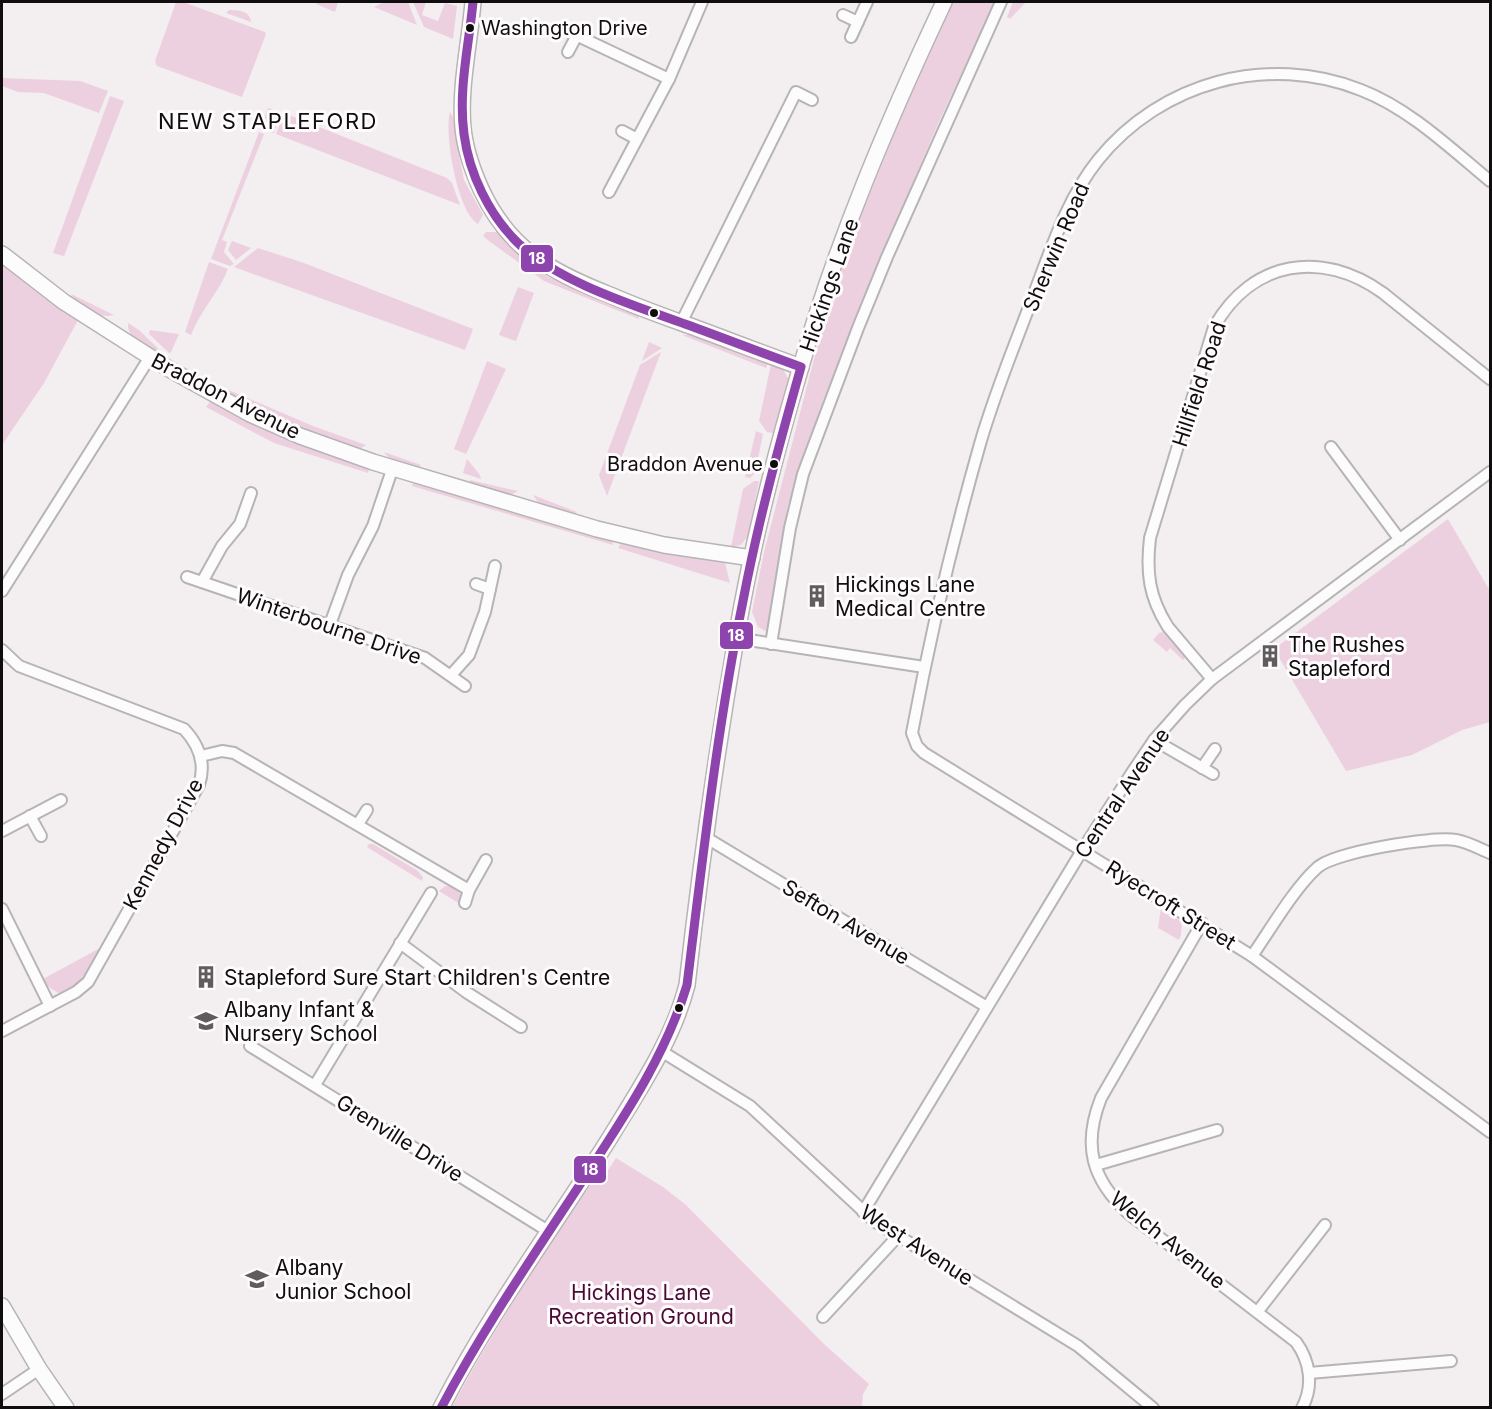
<svg xmlns="http://www.w3.org/2000/svg" width="1492" height="1409" font-family="Inter,sans-serif">
<style>
.green{fill:#edd0df}
.lines{fill:none;stroke-linecap:round;stroke-linejoin:round}
.street-casing{stroke:#b7b4b5;stroke-width:14}
.secondary-casing{stroke:#b7b4b5;stroke-width:18}
.street{stroke:#fdfcfd;stroke-width:10}
.secondary{stroke:#fdfcfd;stroke-width:15}
.bus-1-casing{stroke:#fefbfd;stroke-width:14}
.bus-1{stroke:#8e44ad;stroke-width:9}
.bus-dot{fill:#100d0e;stroke:#fefbfd;stroke-width:2}
.labels{text-anchor:middle;dominant-baseline:central;stroke-width:6;stroke-linejoin:round;paint-order:stroke}
.bus-label{font-size:20px;fill:#100d0e;stroke:#fefbfd;text-anchor:start}
.street-label{font-size:21px;fill:#100d0e;stroke:#fefbfd}
.poi-label{font-size:21px;fill:#100d0e;stroke:#fefbfd;text-anchor:start}
.park-label{font-size:21px;fill:#4b0a35;stroke:#fefbfd}
.neighbourhood-label{font-size:22px;letter-spacing:1.5px;fill:#100d0e;stroke:#fefbfd}
.line-badge{stroke:#fefbfd;stroke-width:2}
.badge-label{font-size:16px;text-anchor:middle;font-weight:bold;fill:#fff}
</style>
<rect width="100%" height="100%" fill="#f3eef0"/>
<g class="green">
<path d="M176 2H183L265 32 266 34 242 97 157 66 155 61Z"/>
<path d="M317 2H338L335 12 316 4Z"/>
<path d="M384 2H408L417 25 374 7Z"/>
<path d="M413 2H426L422 15 438 21 445 3 457 6 453 39 424 27Z"/>
<path d="M953 2H995L941 117 867 289 823 401 788 505 767 632 758 627 752 612 764 552 814 359 848 248 920 70Z"/>
<path d="M1013 2H1026L1010 19 1007 17Z"/>
<path d="M229 10C239 10 250 11 251 22L226 13Z"/>
<path d="M2 78 80 81 108 91 99 113 44 93 18 92 2 86Z"/>
<path d="M110 96 124 101 64 256 53 253Z"/>
<path d="M268 108 281 113 274 133 260 129Z"/>
<path d="M450 112 453 117 456 141 464 180 483 215 478 224C457 211 444 133 450 112Z"/>
<path d="M284 113 447 178 452 183 460 205 276 134Z"/>
<path d="M259 132 264 134 222 240 227 242 224 252 234 264 230 266 211 259Z"/>
<path d="M486 232H498L514 249 548 277 638 313 639 319 544 281 489 241 483 236Z"/>
<path d="M232 241 251 248 250 249 236 260 228 250Z"/>
<path d="M258 248 304 263 473 329 465 350 234 267Z"/>
<path d="M2 262 35 289 78 320 44 383 2 445Z"/>
<path d="M209 262 228 269C219 292 200 311 191 335L185 332Z"/>
<path d="M518 287 534 293 516 341 499 335Z"/>
<path d="M71 294 114 315C99 319 77 309 71 294Z"/>
<path d="M128 323 139 330 167 357 165 359C152 351 126 341 128 323Z"/>
<path d="M150 330 179 334 171 352 169 353 149 334Z"/>
<path d="M682 335H694L768 363 766 368Z"/>
<path d="M649 342 662 348 642 361Z"/>
<path d="M661 352 607 496 599 475 640 365Z"/>
<path d="M487 361 506 369 466 454 454 449Z"/>
<path d="M771 364 783 369 789 380 773 433 767 432 759 421Z"/>
<path d="M210 382 313 426 366 445 358 450 263 413 209 383Z"/>
<path d="M211 400 369 467 368 473 274 443 206 407Z"/>
<path d="M756 431 763 434 755 473 750 478 745 477Z"/>
<path d="M384 452 421 465 418 468 390 459Z"/>
<path d="M467 459 480 475 481 479 463 473Z"/>
<path d="M414 480 612 540 613 545 412 486Z"/>
<path d="M470 480 518 491 509 496 470 483Z"/>
<path d="M754 481H759L748 536 741 545 731 547 743 489Z"/>
<path d="M533 495 577 512 572 515 540 505Z"/>
<path d="M1448 519 1490 591V722L1462 730 1412 755 1346 771 1274 649Z"/>
<path d="M621 543 724 559 730 583 618 548Z"/>
<path d="M1163 632 1186 657 1183 660 1170 648 1167 652 1153 640 1159 633Z"/>
<path d="M369 844H373L418 871 423 877 422 881 367 847Z"/>
<path d="M445 886C456 886 463 892 460 904L439 891Z"/>
<path d="M1161 908 1182 922 1181 935 1179 940 1158 928Z"/>
<path d="M100 948C89 968 81 987 58 993L46 985 43 979Z"/>
<path d="M616 1158 663 1187 686 1205 825 1345 869 1384 863 1394 862 1407H452C496 1325 547 1246 602 1169L607 1172Z"/>
</g>
<g class="lines">
<g class="street-casing">
<g id="street">
<path d="M843 15 858 22"/>
<path d="M561 28 669 79"/>
<path d="M851 37 867 2"/>
<path d="M568 52 577 35"/>
<path d="M622 131 637 139"/>
<path d="M1490 181C1450 148 1410 109 1361 90 1267 53 1161 82 1098 160 1066 200 1050 252 1032 299 1014 347 994 395 980 444 953 539 930 636 912 733L917 746 924 753 1252 956 1490 1132"/>
<path d="M609 192 669 79 702 2"/>
<path d="M681 323 796 92 812 100"/>
<path d="M1331 447 1400 540"/>
<path d="M187 577 425 658 465 686"/>
<path d="M202 582 222 546 240 524 251 493"/>
<path d="M476 584 490 589"/>
<path d="M2 591 150 357"/>
<path d="M329 627 348 575 373 526 393 467"/>
<path d="M736 638 924 667"/>
<path d="M771 644 790 528 803 474 858 328 887 257 1001 2"/>
<path d="M2 650 19 666 184 729C199 745 206 764 199 785L88 982 76 992 2 1031"/>
<path d="M451 675 469 655 485 612 495 566"/>
<path d="M1212 679 1168 627C1149 597 1146 573 1150 538L1214 327C1252 260 1322 249 1383 293L1490 379"/>
<path d="M1154 740 1213 774"/>
<path d="M201 756 222 751 234 753 469 890"/>
<path d="M1202 768 1215 749"/>
<path d="M30 816 41 836"/>
<path d="M358 824 367 810"/>
<path d="M2 831 61 800"/>
<path d="M705 837 987 1007"/>
<path d="M465 903 469 890 486 860"/>
<path d="M2 909 50 1006"/>
<path d="M1202 923 1101 1098C1082 1146 1092 1180 1129 1214L1296 1342C1310 1361 1314 1386 1302 1408"/>
<path d="M400 943 466 992 521 1027"/>
<path d="M1252 956C1270 930 1295 887 1318 867 1336 852 1431 836 1456 840 1468 842 1480 849 1490 853"/>
<path d="M250 1046 548 1231"/>
<path d="M661 1051 750 1106 874 1221 1078 1346 1153 1408"/>
<path d="M315 1085 431 893"/>
<path d="M1096 1165 1217 1130"/>
<path d="M863 1212 1083 849 1133 771 1154 740 1185 705 1212 679 1490 472"/>
<path d="M1258 1311 1325 1225"/>
<path d="M823 1317 898 1236"/>
<path d="M1309 1373 1451 1361"/>
<path d="M2 1394 39 1369"/>
</g>
</g>
<g class="secondary-casing">
<g id="secondary">
<path d="M473 2C470 41 459 89 463 128 465 149 472 169 481 189 509 250 550 271 610 295 633 305 657 314 682 323 721 337 761 353 801 367"/>
<path d="M2 254 64 302 169 369 250 414 300 436 373 462 597 529 664 545 752 558"/>
<path d="M2 1306 39 1369 66 1408"/>
<path d="M441 1408C490 1312 554 1227 611 1136 640 1088 673 1040 687 985 700 870 716 754 736 639 751 549 774 458 800 370 836 243 888 121 944 2"/>
</g>
</g>
<use href="#street" class="street"/>
<use href="#secondary" class="secondary"/>
<g class="bus-1-casing">
<path id="bus-1" d="M441 1408C482 1331 531 1259 579 1186 620 1123 665 1058 687 985 703 857 717 728 743 601 758 522 779 445 801 367 762 353 724 338 685 324 633 305 558 282 518 243 489 215 469 173 464 134 458 90 469 45 473 2"/>
</g>
<use href="#bus-1" class="bus-1"/>
</g>
<defs>
<g id="building-bare" transform="scale(1.8)"><path d="M-4-6H4V6H1V3H-1V6H-4ZM-2.5-4.3h1.7v1.8h-1.7ZM.8-4.3h1.7v1.8H.8ZM-2.5-1h1.7V.8h-1.7ZM.8-1h1.7V.8H.8Z" fill="#5f5c5d" stroke="#fefbfd" stroke-width="2.5" paint-order="stroke"/></g>
<g id="school-bare" transform="scale(1.8)"><path d="M0-5L7-2L0 1L-7-2ZM-4 1L0 2.5L4 1V4Q0 6-4 4Z" fill="#5f5c5d" stroke="#fefbfd" stroke-width="2.5" paint-order="stroke"/></g>
</defs>
<g fill-rule="evenodd">
<use href="#building-bare" x="817" y="596"/>
<use href="#building-bare" x="1270" y="656"/>
<use href="#building-bare" x="206" y="977"/>
<use href="#school-bare" x="206" y="1021"/>
<use href="#school-bare" x="257" y="1279"/>
</g>
<g class="bus-dot">
<circle cx="470" cy="28" r="5"/>
<circle cx="654" cy="313" r="5"/>
<circle cx="774" cy="464" r="5"/>
<circle cx="679" cy="1008" r="5"/>
</g>
<g class="labels">
<g class="bus-label">
<text x="481" y="28">Washington Drive</text>
<text x="763" y="464" text-anchor="end">Braddon Avenue</text>
</g>
<g class="street-label">
<text transform="translate(1056 247) rotate(-67)">Sherwin Road</text>
<text transform="translate(829 285) rotate(-71)">Hickings Lane</text>
<text transform="translate(1199 384) rotate(-72)">Hillfield Road</text>
<text transform="translate(226 396) rotate(27)">Braddon Avenue</text>
<text transform="translate(329 626) rotate(19)">Winterbourne Drive</text>
<text transform="translate(1122 793) rotate(-56)">Central Avenue</text>
<text transform="translate(163 844) rotate(-62)">Kennedy Drive</text>
<text transform="translate(1171 905) rotate(32)">Ryecroft Street</text>
<text transform="translate(846 922) rotate(31)">Sefton Avenue</text>
<text transform="translate(400 1138) rotate(32)">Grenville Drive</text>
<text transform="translate(1168 1240) rotate(39)">Welch Avenue</text>
<text transform="translate(917 1245) rotate(33)">West Avenue</text>
</g>
<g class="poi-label">
<text x="835" y="584">Hickings Lane<tspan x="835" dy="24">Medical Centre</tspan></text>
<text x="1288" y="644">The Rushes<tspan x="1288" dy="24">Stapleford</tspan></text>
<text x="224" y="977">Stapleford Sure Start Children's Centre</text>
<text x="224" y="1009">Albany Infant &amp;<tspan x="224" dy="24">Nursery School</tspan></text>
<text x="275" y="1267">Albany<tspan x="275" dy="24">Junior School</tspan></text>
</g>
<g class="park-label">
<text x="641" y="1292">Hickings Lane<tspan x="641" dy="24">Recreation Ground</tspan></text>
</g>
<g class="neighbourhood-label">
<text x="268" y="121">NEW STAPLEFORD</text>
</g>
</g>
<g class="line-badge">
<rect x="520" y="244" width="34" height="29" rx="6" fill="#8e44ad"/>
<rect x="719" y="621" width="35" height="29" rx="6" fill="#8e44ad"/>
<rect x="573" y="1155" width="34" height="29" rx="6" fill="#8e44ad"/>
</g>
<g class="badge-label">
<text x="537" y="264">18</text>
<text x="736" y="641">18</text>
<text x="590" y="1175">18</text>
</g>
<rect width="1492" height="1409" fill="none" stroke="#100d0e" stroke-width="6"/>
</svg>
